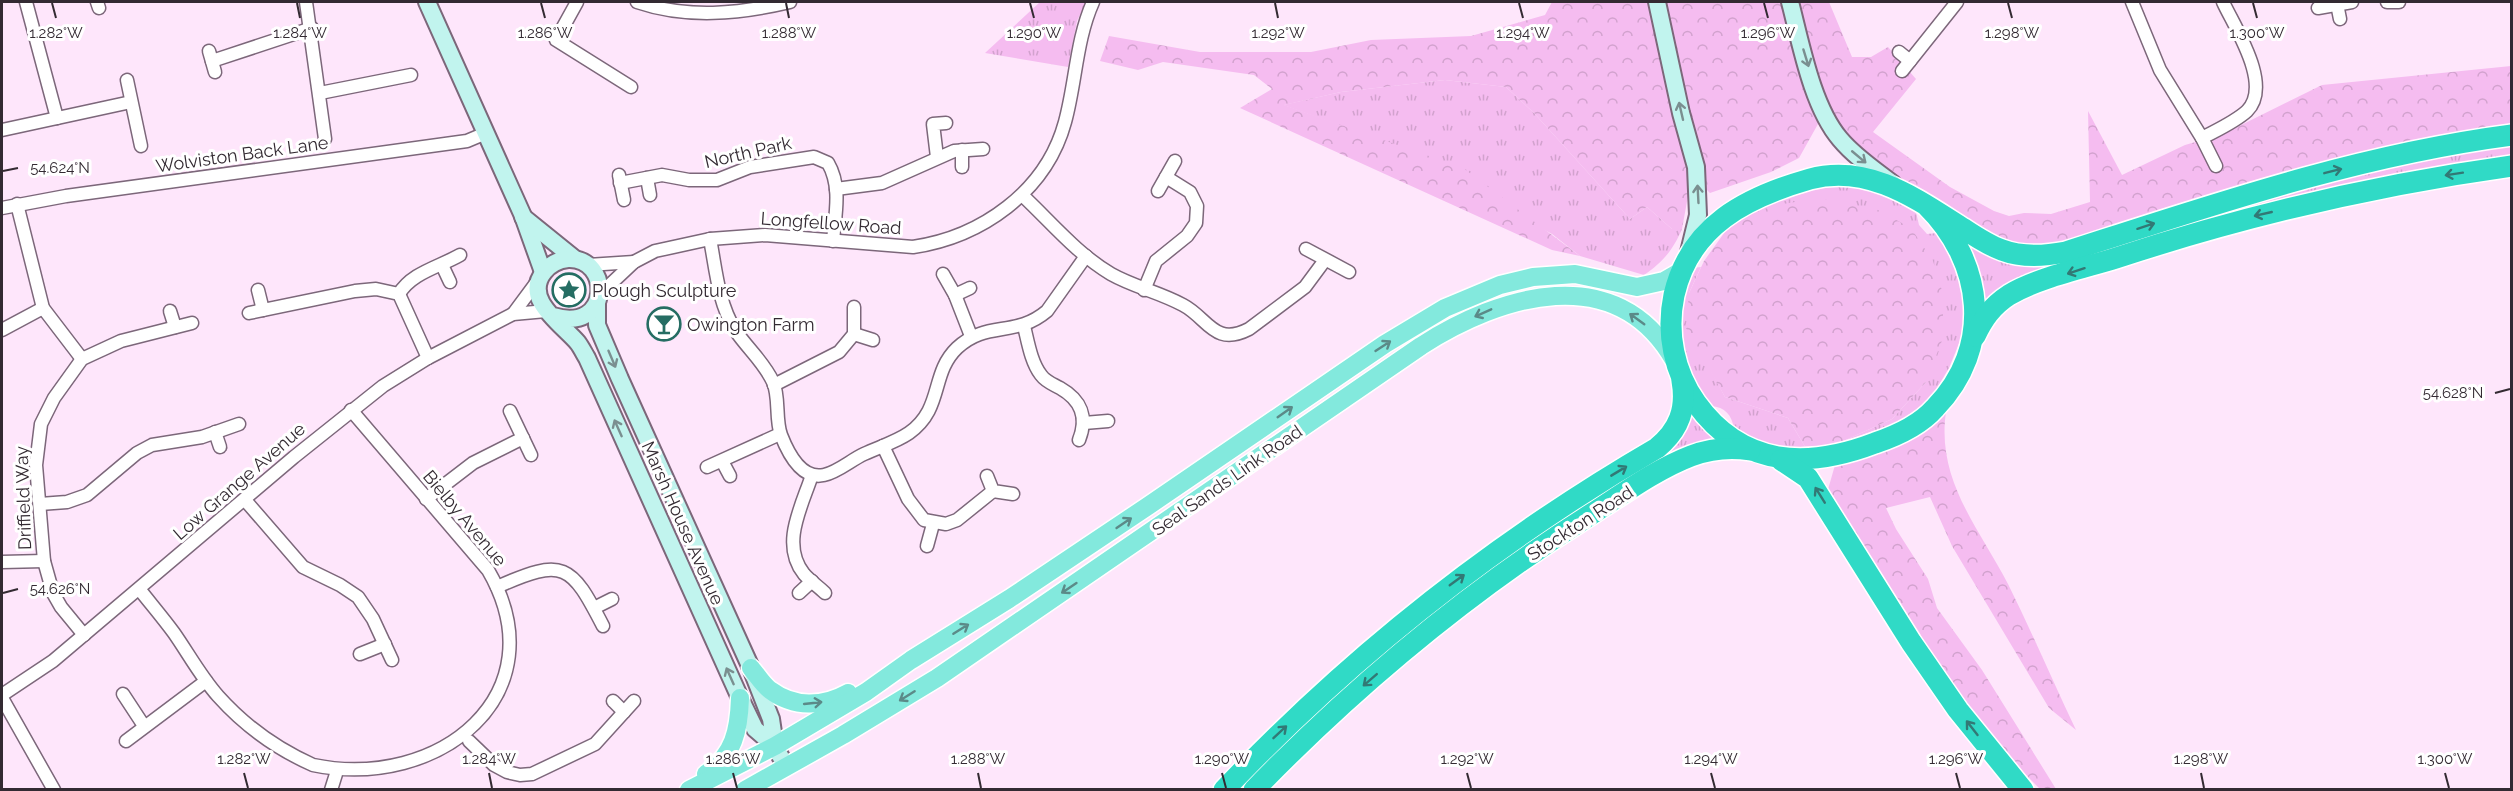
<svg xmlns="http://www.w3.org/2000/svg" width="2513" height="791" font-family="Raleway,sans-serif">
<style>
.grass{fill:url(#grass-tufts)}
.forest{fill:url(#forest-crowns)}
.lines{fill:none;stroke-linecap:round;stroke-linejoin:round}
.street-casing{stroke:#7c677a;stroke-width:15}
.secondary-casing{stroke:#7c677a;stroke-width:20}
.primary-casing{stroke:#fff;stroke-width:21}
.highway-casing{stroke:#fff;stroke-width:24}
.street{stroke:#fff;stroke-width:12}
.secondary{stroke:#c1f4ee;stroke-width:16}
.primary{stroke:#83e9dd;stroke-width:18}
.highway{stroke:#30dac6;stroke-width:21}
.oneway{stroke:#7a8f90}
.oneway2{stroke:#327975}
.oneway3{stroke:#5b8a88}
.ticks{fill:none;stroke:#332a32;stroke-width:2}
.labels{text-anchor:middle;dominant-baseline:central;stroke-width:6;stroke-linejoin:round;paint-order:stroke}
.street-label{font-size:18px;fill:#332a32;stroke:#fff}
.poi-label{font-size:18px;fill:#332a32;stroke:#fff;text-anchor:start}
.ticks-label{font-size:15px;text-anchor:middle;fill:#332a32;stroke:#fff;stroke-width:6;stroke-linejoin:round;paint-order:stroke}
</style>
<defs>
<pattern id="grass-tufts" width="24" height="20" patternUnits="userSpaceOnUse" patternTransform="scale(1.5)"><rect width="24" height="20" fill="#f5bcf0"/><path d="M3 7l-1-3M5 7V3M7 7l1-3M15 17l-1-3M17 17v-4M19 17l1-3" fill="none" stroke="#d2a2ce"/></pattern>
<pattern id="forest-crowns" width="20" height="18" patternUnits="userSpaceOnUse" patternTransform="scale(1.5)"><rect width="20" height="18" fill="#f5bcf0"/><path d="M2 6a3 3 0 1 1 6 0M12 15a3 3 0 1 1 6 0" fill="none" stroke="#d2a2ce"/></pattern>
</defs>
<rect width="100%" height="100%" fill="#fee6fb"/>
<g class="grass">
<path d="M1040 2H1086L1077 21 1068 67 985 53Z"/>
<path d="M1445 80 1506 87 1534 113 1630 219 1647 207 1672 229H1682C1673 250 1663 262 1644 275L1580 256 1552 234 1364 134 1283 105 1341 92Z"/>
<path d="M2511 144V158L2245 210 2241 203 2395 164Z"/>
<path d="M1847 184 1894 196 1916 212 1919 225 1927 234 1937 233 1959 267 1965 299 1962 336 1949 368 1930 400 1897 423 1839 443 1892 419 1926 382 1749 214C1787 197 1805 187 1847 184Z"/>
<path d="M2232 206 2233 213 1984 305 1964 239 2021 262Z"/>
<path d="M1701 267 1689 293 1709 367 1725 397 1788 418 1807 450C1780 447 1757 442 1734 429 1732 415 1725 407 1711 406 1675 355 1676 326 1692 268Z"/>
<path d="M1692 414 1721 442 1416 631 1412 625Z"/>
</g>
<g class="forest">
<path d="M1552 2H1649L1690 185 1682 229H1672L1647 207 1630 219 1534 113 1506 87 1445 80 1341 92 1284 105 1463 168 1580 256 1552 250 1240 108 1272 89 1254 75 1163 62 1138 70 1100 61 1109 36 1200 52H1311L1371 40 1471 36 1545 15Z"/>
<path d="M1664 2H1783L1798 60 1818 124 1799 158 1771 172 1710 193 1703 186Z"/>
<path d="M1796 2H1829L1852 57H1871L1888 47 1916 79 1873 132 1950 187 1994 211 2009 216 2024 213 2051 214 2090 202 2088 111 2122 175 2185 145 2223 134 2322 85 2511 66V125L2440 138 2270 177 2057 244 2029 247 1980 230 1895 178 1848 137 1829 111Z"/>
<path d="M1820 198 1878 210 1911 228 1933 261 1943 294V338L1926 382 1892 419 1839 443 1807 450 1788 418 1725 397 1686 328 1689 293 1704 261 1727 229 1749 214 1777 205Z"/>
<path d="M1946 412C1936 480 1979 528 2008 584 2032 632 2053 682 2076 730L2049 708 1952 546 1930 497 1886 508 1896 529 1928 579 1937 608 1982 670 2056 789H2040L1990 739 1895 602 1827 493 1835 465C1877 451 1910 438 1946 412Z"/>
</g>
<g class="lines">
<g class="street-casing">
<g id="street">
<path d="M26 2 57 118"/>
<path d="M97 2 99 8"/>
<path d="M306 2 325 139"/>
<path d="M577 2 556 40 631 87"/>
<path d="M637 2C687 19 739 14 790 2"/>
<path d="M2132 2 2160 70 2202 138 2216 166"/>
<path d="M2387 2H2399"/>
<path d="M2337 4 2340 19"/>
<path d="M2318 8 2352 2"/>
<path d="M209 51 215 72"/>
<path d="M1899 52 1910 61"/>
<path d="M212 61 312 28"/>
<path d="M1902 71 1957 2"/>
<path d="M127 80 141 146"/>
<path d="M320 93 411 75"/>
<path d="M2 130 131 102"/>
<path d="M2202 138C2217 130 2235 122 2247 111 2273 85 2235 28 2223 2"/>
<path d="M962 150V167"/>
<path d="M937 157 933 124 946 123"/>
<path d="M619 175 624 200"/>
<path d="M647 178 650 195"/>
<path d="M620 183 662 175 689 180H717L750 167 814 157 828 163C842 187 835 215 833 241"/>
<path d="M836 189 882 183 954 151 983 149"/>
<path d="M1158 191 1175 161"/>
<path d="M1022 195C1050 221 1077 254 1111 274 1134 287 1159 292 1183 305 1208 318 1214 347 1249 329L1305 287 1325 260"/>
<path d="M17 204 43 308 82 359"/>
<path d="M2 208 66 196 467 141 486 133"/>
<path d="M710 239C716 270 718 302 735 330 747 348 764 362 773 382 780 397 775 419 781 435 788 453 801 480 824 475 838 472 851 460 864 454 879 447 896 442 909 433 944 408 930 374 957 348 987 320 1015 338 1047 311L1086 256"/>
<path d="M1306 249 1349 272"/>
<path d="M442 265 450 282"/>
<path d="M588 265 634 262"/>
<path d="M943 274 955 295 971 336"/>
<path d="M258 290 263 310"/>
<path d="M1144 290 1156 261 1187 236 1196 223 1197 206 1190 192 1166 177"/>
<path d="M399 294C411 273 439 267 460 255"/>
<path d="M600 294 634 262 655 251 710 239 765 235 913 247C981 237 1046 192 1065 122 1076 82 1076 40 1093 2"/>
<path d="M955 295 970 288"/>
<path d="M170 311 175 327"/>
<path d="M249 313 355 291 376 289 399 294 428 358"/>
<path d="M513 314 539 279"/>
<path d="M1024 326C1028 342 1031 362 1041 375 1046 382 1053 384 1060 388 1081 400 1088 417 1079 440"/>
<path d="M2 330 43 308"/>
<path d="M854 334 873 340"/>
<path d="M774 385 839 352 854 334V307"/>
<path d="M510 411 531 455"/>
<path d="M1084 423 1108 421"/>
<path d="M215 432 220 447"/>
<path d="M883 446 908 499 924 520 946 524 957 520 993 491"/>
<path d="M722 461 730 476"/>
<path d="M707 467 780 434"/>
<path d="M812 475C802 506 780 544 804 574 810 581 819 587 825 593"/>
<path d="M987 476 993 491 1013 494"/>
<path d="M426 499 473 463 523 438"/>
<path d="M245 500 303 567 340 585 358 597 373 619 392 660"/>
<path d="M40 504 67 502 87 495 137 453 152 445 202 437 239 424"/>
<path d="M927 546 933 524"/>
<path d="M2 562 44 561"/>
<path d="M497 587C564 557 571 564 603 626"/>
<path d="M140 590C151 604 163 618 174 633 188 653 201 677 218 696 244 725 277 749 313 765 439 791 560 694 488 570L351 410"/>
<path d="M799 593 812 581"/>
<path d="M594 608 612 599"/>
<path d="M84 635 61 607 53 593 44 561 36 465 41 424 54 398 82 359 121 341 192 323"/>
<path d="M360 654 385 644"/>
<path d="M123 694 144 726"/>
<path d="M2 695 53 661 294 457 383 386 428 358 513 314 546 311"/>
<path d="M2 698 54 790"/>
<path d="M613 701 624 712"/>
<path d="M126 741 206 681"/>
<path d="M469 741 494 765 507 772 520 775 532 774 595 744 634 701"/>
<path d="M331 790 336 774"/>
</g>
</g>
<g class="secondary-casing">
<g id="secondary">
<path d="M427 2 523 216 543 272"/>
<path d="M1657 2 1681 113 1696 167 1698 215 1689 252"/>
<path d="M1790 2C1801 44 1812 106 1840 139 1855 157 1875 170 1893 184"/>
<path d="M523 217 575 259"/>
<path d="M597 304V325L620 379 751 668 771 719 775 746"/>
<path d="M553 316C612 334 612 257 568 259 559 260 550 264 544 272 522 299 562 324 578 343 581 347 584 353 587 358L740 698 755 729 775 746 786 767"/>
</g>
</g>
<g class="primary-casing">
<g id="primary">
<path d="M751 668C757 675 763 685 770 690 794 708 823 707 848 693"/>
<path d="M706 774C734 755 739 730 740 698"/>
<path d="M689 790 775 746 866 692 911 660 1009 599 1148 506 1385 344 1445 308 1500 285 1533 277 1575 274 1637 287 1664 281 1683 270"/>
<path d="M745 790 843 735 937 678 1421 346C1500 295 1616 259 1674 360"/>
</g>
</g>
<g class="highway-casing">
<g id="highway">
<path d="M1926 205C1984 262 1994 347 1935 408 1920 425 1896 436 1875 443 1807 469 1742 467 1696 403 1674 372 1666 333 1674 295 1690 225 1747 197 1810 179 1869 163 1918 200 1964 229 1976 237 1988 245 2002 250 2023 258 2045 256 2066 252 2212 205 2358 155 2512 135"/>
<path d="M1975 336C1983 319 1992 306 2009 295 2037 278 2084 268 2116 258 2247 215 2375 185 2512 166"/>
<path d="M1781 460 1808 478 1911 642 1958 710 2023 790"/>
<path d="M1224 790C1352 655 1497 541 1657 448 1679 430 1687 409 1682 381"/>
<path d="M1254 790C1356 685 1469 591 1593 513 1624 493 1657 469 1691 456 1710 449 1731 447 1750 450"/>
</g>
</g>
<use href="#street" class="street"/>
<use href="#secondary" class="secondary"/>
<use href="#primary" class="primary"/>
<use href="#highway" class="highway"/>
</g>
<defs><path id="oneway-shaft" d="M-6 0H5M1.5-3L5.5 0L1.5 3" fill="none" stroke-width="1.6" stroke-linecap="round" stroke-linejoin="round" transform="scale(1.5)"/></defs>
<g class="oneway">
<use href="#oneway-shaft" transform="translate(1806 58) rotate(73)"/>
<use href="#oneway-shaft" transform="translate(1681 111) rotate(-103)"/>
<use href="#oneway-shaft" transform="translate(1859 157) rotate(40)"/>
<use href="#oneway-shaft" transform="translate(1698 194) rotate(-93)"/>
<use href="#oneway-shaft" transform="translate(612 359) rotate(67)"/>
<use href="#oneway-shaft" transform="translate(618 428) rotate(-114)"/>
<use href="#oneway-shaft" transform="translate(730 676) rotate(-114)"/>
</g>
<g class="oneway2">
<use href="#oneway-shaft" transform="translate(2333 171) rotate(-14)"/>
<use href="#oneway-shaft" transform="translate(2454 174) rotate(171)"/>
<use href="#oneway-shaft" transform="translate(2263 214) rotate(167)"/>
<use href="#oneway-shaft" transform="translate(2146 226) rotate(-18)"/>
<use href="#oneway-shaft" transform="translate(2076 271) rotate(162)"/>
<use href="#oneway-shaft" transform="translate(1619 471) rotate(-31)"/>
<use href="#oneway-shaft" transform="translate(1820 495) rotate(-122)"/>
<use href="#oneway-shaft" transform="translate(1457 580) rotate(-36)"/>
<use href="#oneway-shaft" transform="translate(1370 680) rotate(139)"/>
<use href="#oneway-shaft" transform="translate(1972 728) rotate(-128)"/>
<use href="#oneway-shaft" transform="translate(1280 732) rotate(-43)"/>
</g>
<g class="oneway3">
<use href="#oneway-shaft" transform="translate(1483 313) rotate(156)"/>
<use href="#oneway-shaft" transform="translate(1637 319) rotate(-144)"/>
<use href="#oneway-shaft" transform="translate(1383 346) rotate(-33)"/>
<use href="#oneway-shaft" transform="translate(1285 412) rotate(-35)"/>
<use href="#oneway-shaft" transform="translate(1124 523) rotate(-34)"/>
<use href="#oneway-shaft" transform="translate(1069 588) rotate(146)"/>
<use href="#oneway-shaft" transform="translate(961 629) rotate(-32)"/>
<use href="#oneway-shaft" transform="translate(907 696) rotate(148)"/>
<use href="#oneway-shaft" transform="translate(813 703) rotate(-6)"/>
</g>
<path class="ticks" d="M52 3 56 18M297 3 300 18M541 3 545 18M786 3 789 18M1030 3 1034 18M1275 3 1278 18M1519 3 1523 18M1764 3 1768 18M2008 3 2012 18M2253 3 2257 18M3 171 18 168M2495 393 2510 389M3 593 18 589M244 773 248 788M489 773 492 788M733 773 737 788M978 773 981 788M1222 773 1226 788M1467 773 1471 788M1711 773 1715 788M1956 773 1960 788M2201 773 2204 788M2445 773 2449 788"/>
<defs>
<g id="sight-ring" transform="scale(1.725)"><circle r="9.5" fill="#fff" stroke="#256d63" stroke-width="1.5"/><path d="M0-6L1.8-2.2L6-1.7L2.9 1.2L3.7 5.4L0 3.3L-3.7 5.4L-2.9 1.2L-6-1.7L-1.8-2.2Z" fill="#256d63"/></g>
<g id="bar-ring" transform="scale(1.725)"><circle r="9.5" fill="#fff" stroke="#256d63" stroke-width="1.5"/><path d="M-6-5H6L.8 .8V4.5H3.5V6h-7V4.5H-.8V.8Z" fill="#256d63"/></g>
</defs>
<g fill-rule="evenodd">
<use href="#sight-ring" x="569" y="290"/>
<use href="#bar-ring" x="664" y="324"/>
</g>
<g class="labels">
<g class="street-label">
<text transform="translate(748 152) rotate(-13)">North Park</text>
<text transform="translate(242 154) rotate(-8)">Wolviston Back Lane</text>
<text transform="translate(831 223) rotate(4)">Longfellow Road</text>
<text transform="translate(1227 480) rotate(-35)">Seal Sands Link Road</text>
<text transform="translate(239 481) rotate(-41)">Low Grange Avenue</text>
<text transform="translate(23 498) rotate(-92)">Driffield Way</text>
<text transform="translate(465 518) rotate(50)">Bielby Avenue</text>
<text transform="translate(683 523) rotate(66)">Marsh House Avenue</text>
<text transform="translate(1580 523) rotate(-33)">Stockton Road</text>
</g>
<g class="poi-label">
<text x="592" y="290">Plough Sculpture</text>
<text x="687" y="324">Owington Farm</text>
</g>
</g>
<g class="ticks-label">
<text x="56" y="38">1.282°W</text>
<text x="300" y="38">1.284°W</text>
<text x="545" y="38">1.286°W</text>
<text x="789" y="38">1.288°W</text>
<text x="1034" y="38">1.290°W</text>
<text x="1278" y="38">1.292°W</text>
<text x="1523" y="38">1.294°W</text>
<text x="1768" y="38">1.296°W</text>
<text x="2012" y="38">1.298°W</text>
<text x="2257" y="38">1.300°W</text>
<text x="60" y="173">54.624°N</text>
<text x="2453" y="398">54.628°N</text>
<text x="60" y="594">54.626°N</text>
<text x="244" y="764">1.282°W</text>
<text x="489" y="764">1.284°W</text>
<text x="733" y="764">1.286°W</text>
<text x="978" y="764">1.288°W</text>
<text x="1222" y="764">1.290°W</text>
<text x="1467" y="764">1.292°W</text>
<text x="1711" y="764">1.294°W</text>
<text x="1956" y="764">1.296°W</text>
<text x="2201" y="764">1.298°W</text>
<text x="2445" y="764">1.300°W</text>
</g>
<rect width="2513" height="791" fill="none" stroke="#332a32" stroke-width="6"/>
</svg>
